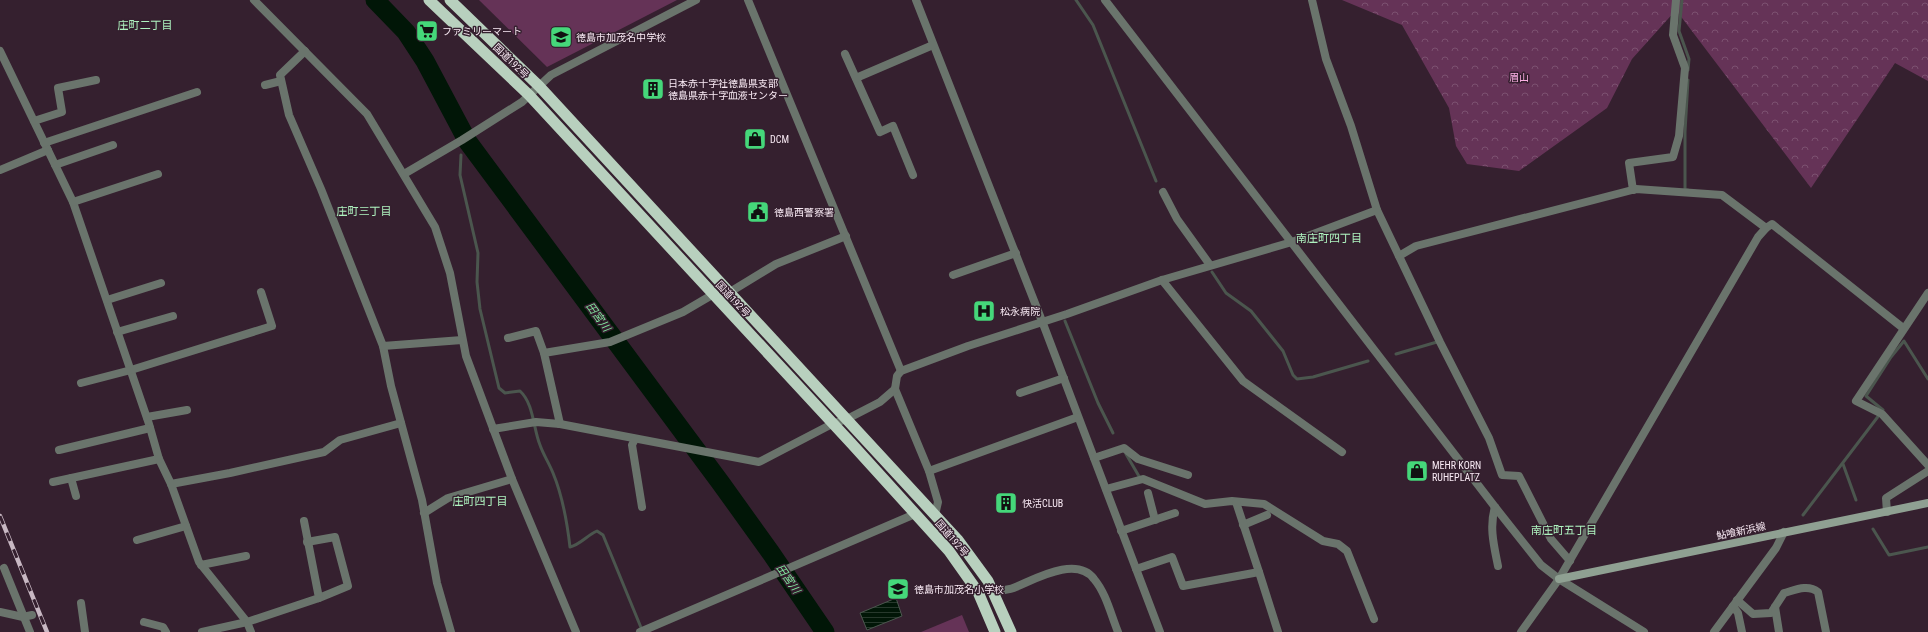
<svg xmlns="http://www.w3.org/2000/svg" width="1928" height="632" font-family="'Roboto Condensed','Noto Sans JP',sans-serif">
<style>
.forest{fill:url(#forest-crowns)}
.garden{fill:#653357}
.water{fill:url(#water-rules);stroke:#4b564e}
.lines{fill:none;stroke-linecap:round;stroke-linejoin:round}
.stream{stroke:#4b564e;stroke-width:3}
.river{stroke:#011607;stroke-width:19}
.minor{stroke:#6a746c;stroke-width:8}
.tertiary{stroke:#6a746c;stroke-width:8}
.secondary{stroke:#8fa092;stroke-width:8}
.trunk{stroke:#b8d0be;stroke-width:11}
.rail-casing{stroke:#c8b8c3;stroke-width:4.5}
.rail{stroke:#35202f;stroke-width:3;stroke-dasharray:9;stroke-linecap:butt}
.labels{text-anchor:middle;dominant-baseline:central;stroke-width:3;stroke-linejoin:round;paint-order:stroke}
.poi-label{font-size:10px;fill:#f9eaf4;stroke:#35202f;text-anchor:start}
.street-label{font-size:10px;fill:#f9eaf4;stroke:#35202f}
.park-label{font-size:10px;fill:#fcafe4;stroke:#35202f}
.neighbourhood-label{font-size:11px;fill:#aef3bf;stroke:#35202f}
.water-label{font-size:11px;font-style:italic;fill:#82e89f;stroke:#35202f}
</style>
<defs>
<pattern id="forest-crowns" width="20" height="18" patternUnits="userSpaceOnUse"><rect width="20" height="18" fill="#653357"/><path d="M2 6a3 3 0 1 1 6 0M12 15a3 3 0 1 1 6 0" fill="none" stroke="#7c5170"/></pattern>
<pattern id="water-rules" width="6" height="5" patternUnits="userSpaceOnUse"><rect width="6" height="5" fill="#011607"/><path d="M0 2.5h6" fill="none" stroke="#27382c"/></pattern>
</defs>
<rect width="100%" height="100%" fill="#35202f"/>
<path class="forest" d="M1342 0H1928V81L1895 63 1811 188 1676 10 1632 59 1607 108 1519 171 1467 164 1456 146 1449 108 1402 25Z"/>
<g class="garden">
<path d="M479 0H677L547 67Z"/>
<path d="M962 615 969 632H921Z"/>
</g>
<g class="water">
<path d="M369 0H383L396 16 388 22Z"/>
<path d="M896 598 902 616 867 630 860 613Z"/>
</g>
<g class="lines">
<g class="stream">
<path d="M1076 0 1093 25 1156 181"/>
<path d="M1682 0 1679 31 1689 59 1688 70"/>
<path d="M465 146 468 142"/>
<path d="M461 155 460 175 478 253 477 282 480 309 499 388 505 393 520 391C534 404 533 428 540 445 543 454 549 463 553 473 563 497 567 521 570 547 581 544 586 536 597 531L603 535 642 630"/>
<path d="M1688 190H1685V132L1688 80"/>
<path d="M1212 272 1226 293 1251 311 1283 351 1293 375 1297 379 1313 377 1368 361"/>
<path d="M1065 321 1098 403 1113 433"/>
<path d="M1396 354 1437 342"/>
<path d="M1126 454 1140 478"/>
<path d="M1843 464 1856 500"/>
<path d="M1803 515 1883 410 1866 396 1891 357 1904 341 1928 379"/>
<path d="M1873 529 1889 555 1928 547"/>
</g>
<path class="river" d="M375 0 406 32 425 61 468 142 720 482 771 553 825 632"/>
<g class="minor">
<path d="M254 0 367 114 435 227 450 273 466 356 512 479 576 632"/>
<path d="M748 0 901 371"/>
<path d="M916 0 1042 321 1160 632"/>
<path d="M1312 0 1326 59 1351 126 1377 210 1440 342 1489 438 1502 475 1519 476 1551 539 1570 561"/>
<path d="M0 51 73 202 149 424 159 459 171 484 199 562 247 622 251 632"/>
<path d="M305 51 280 75 289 115 321 189 383 346 391 386 422 500 437 583 451 632"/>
<path d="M845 54 880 132 893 126 913 175"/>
<path d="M856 78 933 45"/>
<path d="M265 85 281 81"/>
<path d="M34 121 62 112 58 88 96 80"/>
<path d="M44 143 197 92"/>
<path d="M55 165 113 145"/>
<path d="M0 170 48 150"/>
<path d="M404 174 462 140 522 102 551 75 696 0"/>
<path d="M1633 190 1629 163 1673 157 1679 136 1685 68 1673 35 1676 0"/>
<path d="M1163 192 1177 219 1210 265"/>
<path d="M73 202 158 174"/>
<path d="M1399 256 1416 246 1636 189 1722 195 1766 228 1772 224 1903 328"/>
<path d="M953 275 1016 253"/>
<path d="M1162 280 1243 381 1342 452"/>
<path d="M730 292 776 264 846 236"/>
<path d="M1928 293 1856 401 1882 414 1928 465"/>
<path d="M107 300 161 283"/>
<path d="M117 332 173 316"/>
<path d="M508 338 536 331 544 353"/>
<path d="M383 346 462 340"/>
<path d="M81 383 131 370 272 326 261 292"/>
<path d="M895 389 929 471 938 502 935 515"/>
<path d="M1020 393 1064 378"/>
<path d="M147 417 187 410"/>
<path d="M560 424 544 353 610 342 683 312 712 295"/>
<path d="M493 429 536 422 560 424 759 462 832 424 847 419 880 402 895 389 897 376 901 371 968 346 1067 314 1162 280 1292 242 1377 210"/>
<path d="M635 439 632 445 642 507"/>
<path d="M59 450 150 428"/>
<path d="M1094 458 1124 448 1138 459 1188 475"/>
<path d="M929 471 1078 417"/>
<path d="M71 478 76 496"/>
<path d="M53 482 159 459"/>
<path d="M171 484 230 473 324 452 340 440 401 423"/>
<path d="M1106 489 1143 479 1205 504 1232 501 1264 504 1323 541 1338 544 1347 551 1374 619"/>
<path d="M1148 493 1155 520"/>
<path d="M1495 507C1489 527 1494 546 1498 566"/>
<path d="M1887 512 1886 498 1928 471"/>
<path d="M424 513 448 498 512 479"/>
<path d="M1243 525 1267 515"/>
<path d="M1121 531 1175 513"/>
<path d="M137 540 186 526"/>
<path d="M307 542 335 537 348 586 319 598"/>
<path d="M201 565 246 556"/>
<path d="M4 568 30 632"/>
<path d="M1136 569 1172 557 1183 586 1259 572 1236 502"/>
<path d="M1259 572 1278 632"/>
<path d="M994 592C1002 590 1011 590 1018 586 1037 578 1077 556 1094 579 1106 593 1111 615 1118 632"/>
<path d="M1737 600 1753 614 1771 613 1784 593C1795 590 1808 584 1818 592L1826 632"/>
<path d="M81 603 85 632"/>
<path d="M1733 606 1738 613 1742 632"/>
<path d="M1775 607 1779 632"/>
<path d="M0 612 23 617 32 615"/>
<path d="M144 622 163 627 166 632"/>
<path d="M202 632 247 622 319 598 304 521"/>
<path d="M640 632 915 514"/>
<path d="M1521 632 1559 579 1644 632"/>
<path d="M1714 632 1776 548 1784 532"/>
</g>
<path class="tertiary" d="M1105 0 1495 507 1541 565 1559 579 1758 237 1766 228"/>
<path class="secondary" d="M1559 579 1928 503"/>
<g class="trunk">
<path d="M429 0 529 95 851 443 949 551 978 592 995 632"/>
<path d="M450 0 539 86 958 540 988 581 1011 632"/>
</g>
<g class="rail-casing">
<path id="rail" d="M0 516 47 632"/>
</g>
<use href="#rail" class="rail"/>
</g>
<defs>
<g id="supermarket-square" transform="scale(1.15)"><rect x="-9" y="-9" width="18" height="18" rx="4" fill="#45d77a" stroke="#35202f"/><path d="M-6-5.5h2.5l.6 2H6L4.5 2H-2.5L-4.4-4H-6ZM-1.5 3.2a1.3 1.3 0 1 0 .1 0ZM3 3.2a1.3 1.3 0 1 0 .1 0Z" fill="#111"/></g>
<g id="school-square" transform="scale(1.15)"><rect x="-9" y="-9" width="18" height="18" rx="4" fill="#45d77a" stroke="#35202f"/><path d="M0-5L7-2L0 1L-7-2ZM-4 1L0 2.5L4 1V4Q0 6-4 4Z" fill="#111"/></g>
<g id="building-square" transform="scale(1.15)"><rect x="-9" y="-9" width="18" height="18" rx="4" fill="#45d77a" stroke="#35202f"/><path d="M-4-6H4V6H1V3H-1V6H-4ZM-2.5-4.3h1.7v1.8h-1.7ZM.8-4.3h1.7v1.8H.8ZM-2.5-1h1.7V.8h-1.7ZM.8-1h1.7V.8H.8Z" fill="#111"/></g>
<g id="shop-square" transform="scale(1.15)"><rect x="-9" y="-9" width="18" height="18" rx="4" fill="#45d77a" stroke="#35202f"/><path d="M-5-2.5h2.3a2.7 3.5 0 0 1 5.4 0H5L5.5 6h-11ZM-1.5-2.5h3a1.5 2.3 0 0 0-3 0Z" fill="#111"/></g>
<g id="civic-square" transform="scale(1.15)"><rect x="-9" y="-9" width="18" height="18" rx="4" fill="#45d77a" stroke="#35202f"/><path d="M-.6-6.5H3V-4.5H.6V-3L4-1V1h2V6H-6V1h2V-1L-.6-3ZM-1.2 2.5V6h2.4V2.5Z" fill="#111"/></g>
<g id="hospital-square" transform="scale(1.15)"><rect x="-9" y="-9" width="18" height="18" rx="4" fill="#45d77a" stroke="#35202f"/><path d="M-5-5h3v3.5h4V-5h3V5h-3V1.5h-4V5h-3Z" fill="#111"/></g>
</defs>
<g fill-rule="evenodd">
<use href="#supermarket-square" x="427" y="31"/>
<use href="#school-square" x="561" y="37"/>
<use href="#building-square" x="653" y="89"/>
<use href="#shop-square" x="755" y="139"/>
<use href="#civic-square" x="758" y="212"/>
<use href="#hospital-square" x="984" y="311"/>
<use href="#shop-square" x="1417" y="471"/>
<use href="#building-square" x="1006" y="503"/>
<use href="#school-square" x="898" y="589"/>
</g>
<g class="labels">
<g class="poi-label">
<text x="442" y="31">ファミリーマート</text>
<text x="576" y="37">徳島市加茂名中学校</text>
<text x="668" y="83">日本赤十字社徳島県支部<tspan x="668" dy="12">徳島県赤十字血液センター</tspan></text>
<text x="770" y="139">DCM</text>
<text x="774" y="212">徳島西警察署</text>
<text x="1000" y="311">松永病院</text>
<text x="1432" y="465">MEHR KORN<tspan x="1432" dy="12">RUHEPLATZ</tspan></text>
<text x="1022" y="503">快活CLUB</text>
<text x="914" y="589">徳島市加茂名小学校</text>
</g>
<g class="street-label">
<text transform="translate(511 61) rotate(44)">国道192号</text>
<text transform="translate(733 299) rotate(47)">国道192号</text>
<text transform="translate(1741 531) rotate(-12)">鮎喰新浜線</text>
<text transform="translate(952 538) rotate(49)">国道192号</text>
</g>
<g class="park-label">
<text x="1519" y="77">眉山</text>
</g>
<g class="neighbourhood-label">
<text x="145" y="25">庄町二丁目</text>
<text x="364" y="211">庄町三丁目</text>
<text x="1329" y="238">南庄町四丁目</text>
<text x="480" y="501">庄町四丁目</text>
<text x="1564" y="530">南庄町五丁目</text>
</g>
<g class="water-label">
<text transform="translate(598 317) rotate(54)">田宮川</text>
<text transform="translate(788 579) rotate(55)">田宮川</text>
</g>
</g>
</svg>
